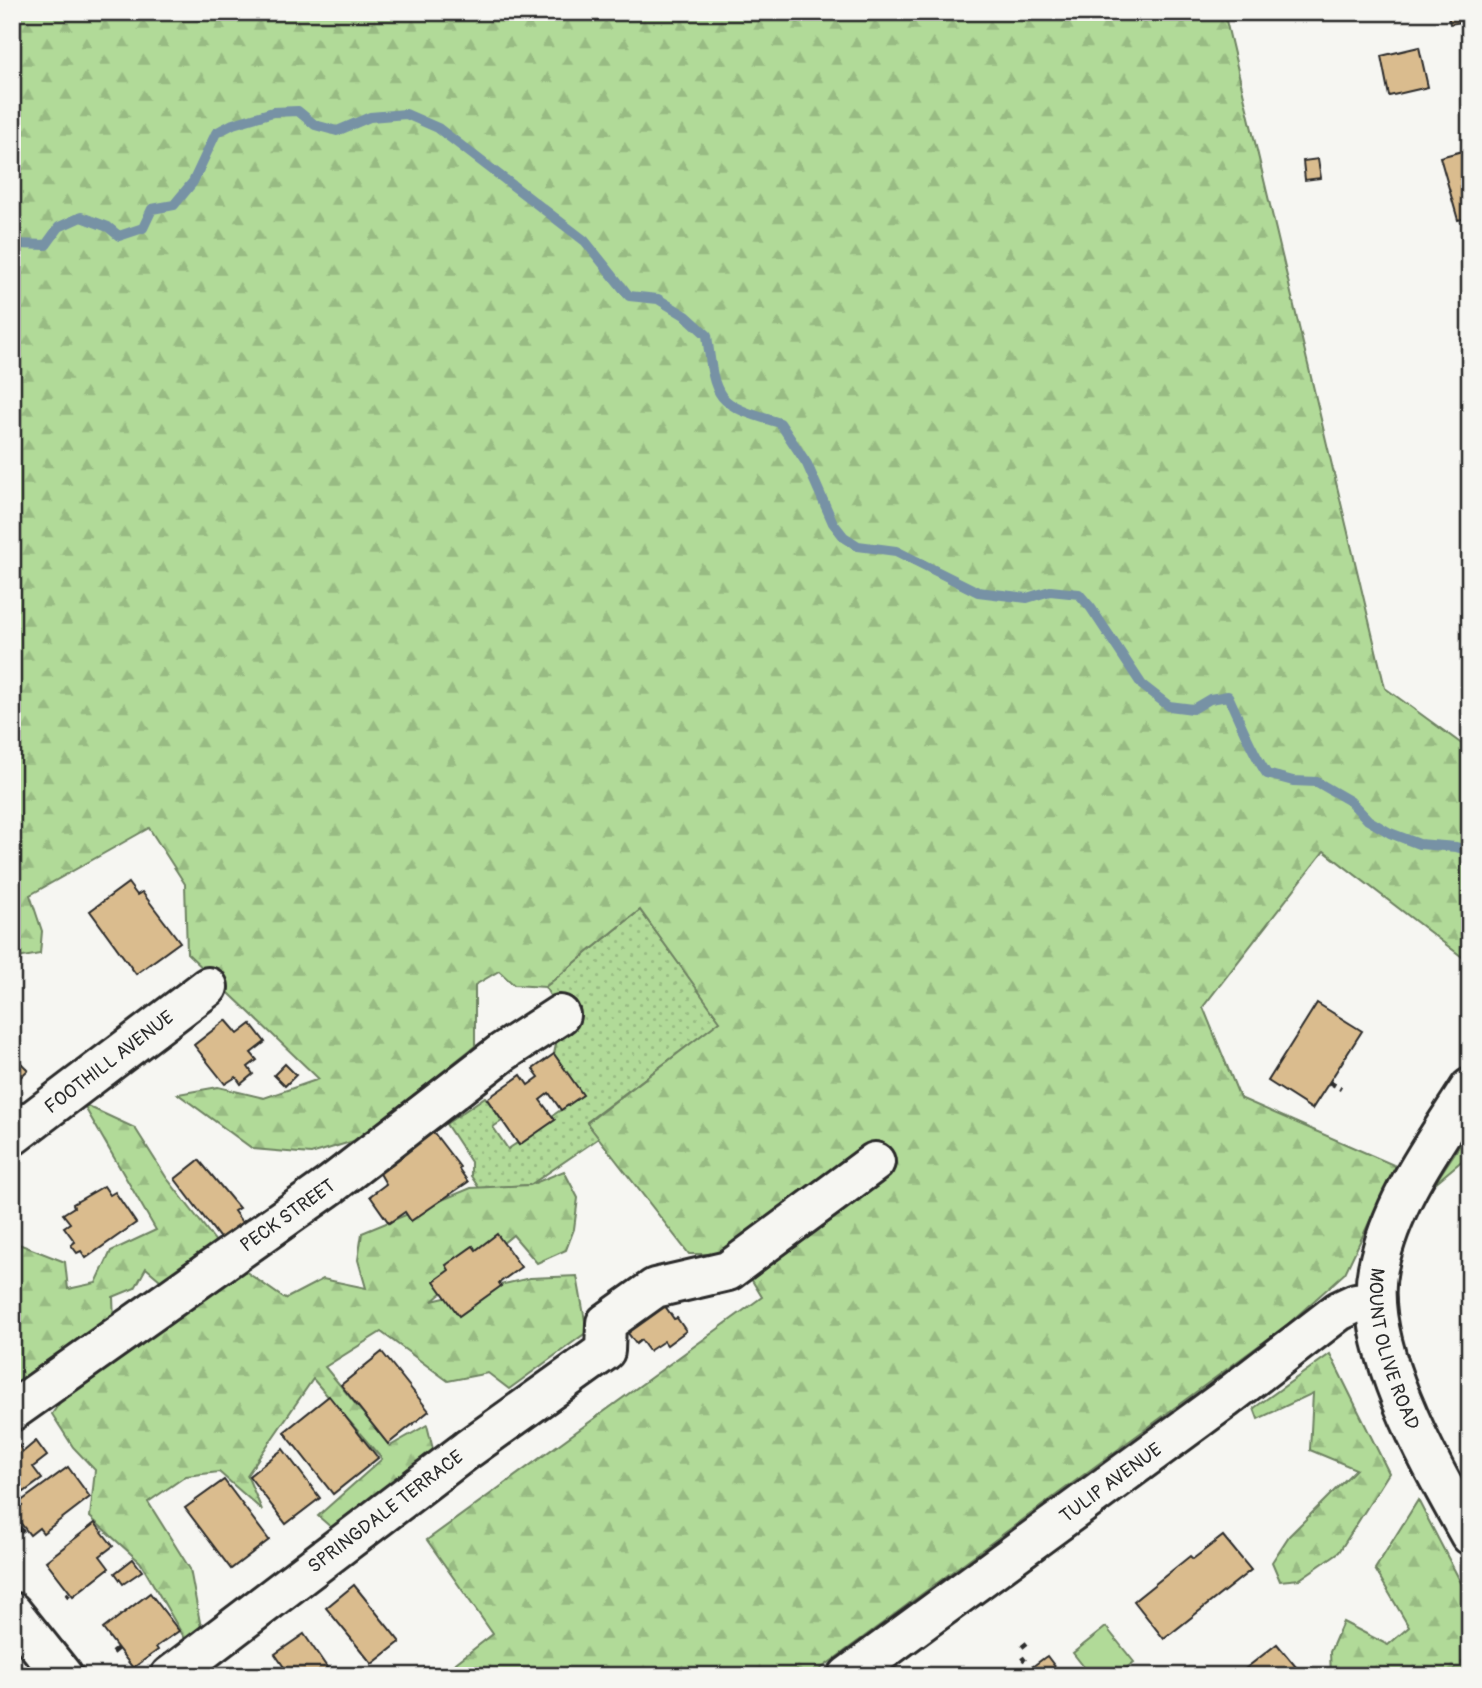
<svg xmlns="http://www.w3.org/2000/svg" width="1482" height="1688" font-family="Pangolin,sans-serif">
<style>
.grass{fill:url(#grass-dots);stroke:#6e8262;stroke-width:2}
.forest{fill:url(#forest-firs);stroke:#6e8262;stroke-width:2}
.green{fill:#b1da98;stroke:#6e8262;stroke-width:2}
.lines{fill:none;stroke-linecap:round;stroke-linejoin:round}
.stream{stroke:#7792a5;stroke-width:10}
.building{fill:#dabc8e;stroke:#2b2b2b;stroke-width:2}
.minor-casing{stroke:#2b2b2b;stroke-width:44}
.path{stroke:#2b2b2b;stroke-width:4.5;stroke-dasharray:7 5;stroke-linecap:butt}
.minor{stroke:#f6f6f2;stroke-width:38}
.labels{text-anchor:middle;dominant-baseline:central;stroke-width:5;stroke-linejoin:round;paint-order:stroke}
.street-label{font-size:19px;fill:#2b2b2b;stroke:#f6f6f2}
</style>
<defs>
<pattern id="grass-dots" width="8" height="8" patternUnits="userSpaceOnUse" patternTransform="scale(1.75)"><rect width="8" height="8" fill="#b1da98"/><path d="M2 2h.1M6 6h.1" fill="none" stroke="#98bb83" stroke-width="1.8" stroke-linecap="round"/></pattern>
<pattern id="forest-firs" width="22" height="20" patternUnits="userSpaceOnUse" patternTransform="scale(1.75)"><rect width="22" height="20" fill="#b1da98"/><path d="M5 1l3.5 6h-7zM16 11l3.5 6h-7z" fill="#98bb83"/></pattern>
</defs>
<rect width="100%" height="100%" fill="#f6f6f2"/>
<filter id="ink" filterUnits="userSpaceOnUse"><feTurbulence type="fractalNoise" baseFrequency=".0143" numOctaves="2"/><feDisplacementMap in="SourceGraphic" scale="14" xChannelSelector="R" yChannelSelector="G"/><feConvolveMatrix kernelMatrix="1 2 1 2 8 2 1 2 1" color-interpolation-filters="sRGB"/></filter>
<g filter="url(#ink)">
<path class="grass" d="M640 910 721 1021 587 1122 599 1138 530 1185 479 1188 471 1176V1162L446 1124 485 1097 502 1121 493 1127 508 1149 517 1143 519 1145 552 1116 582 1095 554 1054 557 1039 570 1030 545 987Z"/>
<g class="forest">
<path d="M12 12H1224L1385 688 1470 750V963L1324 851 1203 1007 1240 1098 1396 1166 1345 1273 1288 1324 811 1676H439L493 1634 427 1540 762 1297 736 1254H689L587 1123 720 1021 640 910 545 987 514 985 499 971 475 985V1046L357 1140 311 1154 253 1149 178 1094 218 1087 264 1098 319 1079 187 953 185 884 149 828 30 895 42 931 40 954 12 959Z"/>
<path d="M83 1104 135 1128 166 1177 220 1247 167 1286 146 1268 135 1288 113 1297 114 1322 12 1389V1236L16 1243 65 1262 68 1289 96 1283 111 1251 156 1230Z"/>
<path d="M1470 1130V1154L1434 1184Z"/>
<path d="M564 1171 578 1198 574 1229 566 1250 537 1263 513 1235 432 1301 530 1278 577 1276 587 1332 509 1389 488 1373 448 1381 381 1332 325 1367 390 1446 427 1425 434 1453 333 1529 318 1516 382 1459 313 1379 247 1475 262 1510 219 1472 186 1476 148 1502 190 1569 202 1633 188 1644 140 1562 90 1517 95 1470 73 1447 52 1414 76 1379 242 1269 285 1299 323 1279 366 1288 358 1260 362 1233 471 1188 530 1185Z"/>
<path d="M1330 1354 1389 1473 1339 1552 1300 1579 1280 1581 1272 1562 1289 1536 1356 1469 1310 1450 1313 1393 1258 1419 1254 1408Z"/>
<path d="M1418 1500 1470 1600V1660L1462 1662 1465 1676H1331L1330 1652 1343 1622 1388 1645 1409 1627 1375 1569Z"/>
</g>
<path class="green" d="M1106 1627 1134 1662 1116 1676H1091L1073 1653Z"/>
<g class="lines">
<g class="stream">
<path d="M187 12C194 18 206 16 213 12"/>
<path d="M12 231 19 244 46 245 59 227 81 217 108 227 119 236 143 228 152 209 174 205 193 182 216 133 233 124 273 112 298 111 315 125 337 131 370 117 406 114 438 128 585 241 629 296 658 299 686 316 707 335C715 401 715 404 780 423L807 464 833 523 844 537 858 546 896 551 978 592 1027 598 1050 591 1079 594 1091 608 1142 685 1169 706 1193 709 1210 699 1228 696C1241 723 1251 751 1267 774L1293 781 1317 782 1350 801 1368 820 1390 833 1419 844 1456 847 1470 851"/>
</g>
</g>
<g class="building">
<path d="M1447 12H1470V21L1450 24Z"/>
<path d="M1419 47 1428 87 1389 96 1381 56Z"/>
<path d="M1470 149V217L1458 220 1440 157Z"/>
<path d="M1318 159 1321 178 1305 180 1303 161Z"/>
<path d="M128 883 137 895 142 892 180 942 136 974 90 911Z"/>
<path d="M1317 1003 1362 1031 1312 1109 1268 1081Z"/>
<path d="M226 1020 238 1034 251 1024 265 1042 251 1053 257 1060 248 1067 253 1074 241 1084 236 1077 225 1084 194 1045Z"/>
<path d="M12 1054 28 1070 12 1085Z"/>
<path d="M554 1054 583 1095 561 1110 549 1093 540 1100 555 1120 519 1145 487 1099 521 1075 528 1085 539 1077 533 1069Z"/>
<path d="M285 1064 296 1075 285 1086 274 1075Z"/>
<path d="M428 1125 460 1167 459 1169 468 1182 411 1221 405 1212 389 1223 370 1196 386 1184 374 1163Z"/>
<path d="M199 1160 239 1208 234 1211 244 1225 222 1241 175 1179Z"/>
<path d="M104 1186 110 1195 115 1192 136 1223 86 1258 81 1251 77 1253 71 1245 75 1242 64 1227 70 1223 63 1214 74 1207 73 1204Z"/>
<path d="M497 1234 521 1267 499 1283 501 1286 459 1316 434 1281 449 1270 446 1265 473 1246 476 1250Z"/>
<path d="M658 1296 674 1319 677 1318 686 1331 667 1345 664 1341 649 1351 641 1340 636 1344 620 1322Z"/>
<path d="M382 1352 429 1411 388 1444 341 1385Z"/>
<path d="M329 1396 378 1458 333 1494 284 1432Z"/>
<path d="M16 1441 23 1452 36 1441 47 1456 33 1467 42 1479 24 1492 17 1483 12 1486V1444Z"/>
<path d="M283 1449 320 1498 286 1524 249 1476Z"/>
<path d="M68 1467 90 1497 43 1533 39 1528 30 1535 12 1512 22 1505 20 1502Z"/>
<path d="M224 1480 269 1540 231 1569 185 1508Z"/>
<path d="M95 1523 113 1546 100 1556 109 1568 73 1596 46 1561Z"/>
<path d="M1223 1536 1251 1570 1164 1639 1134 1601 1190 1556 1193 1559Z"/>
<path d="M133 1559 142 1571 123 1584 115 1573Z"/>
<path d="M354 1585 400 1642 372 1664 326 1608Z"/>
<path d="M150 1593 179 1631 156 1647 158 1650 133 1668 103 1629Z"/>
<path d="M304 1634 333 1676H290L275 1654Z"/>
<path d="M1277 1644 1301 1673 1298 1676H1236Z"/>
<path d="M1047 1656 1062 1676H1020L1044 1658Z"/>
</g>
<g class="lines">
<g class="minor-casing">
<g id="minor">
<path id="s1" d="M1470 1088C1435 1143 1391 1202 1378 1268 1362 1346 1432 1467 1470 1535"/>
<path id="s2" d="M12 1136 208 987"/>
<path id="s3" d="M12 1411 331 1185 503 1052 560 1015"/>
<path d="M12 1612 63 1676"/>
<path id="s4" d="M170 1676 468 1449 605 1351 606 1323 655 1288 728 1271 875 1162"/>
<path id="s5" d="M848 1676 1225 1399 1339 1311 1356 1303 1375 1300"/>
</g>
</g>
<g class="path">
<path d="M1329 1082 1341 1089"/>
<path d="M19 1527 26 1536"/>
<path d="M66 1593 69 1597"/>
<path d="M1022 1647 1027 1643"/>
<path d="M112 1653 118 1648"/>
<path d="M1022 1657 1025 1661"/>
</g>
<use href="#minor" class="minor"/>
</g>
</g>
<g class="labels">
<g class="street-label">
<text stroke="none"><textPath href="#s2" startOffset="122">FOOTHILL AVENUE</textPath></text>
<text stroke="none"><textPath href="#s3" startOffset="338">PECK STREET</textPath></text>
<text stroke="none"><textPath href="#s1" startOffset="287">MOUNT OLIVE ROAD</textPath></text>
<text stroke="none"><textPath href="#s5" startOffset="326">TULIP AVENUE</textPath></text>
<text stroke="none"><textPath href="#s4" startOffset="271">SPRINGDALE TERRACE</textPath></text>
</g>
</g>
<rect width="1482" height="1688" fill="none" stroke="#f6f6f2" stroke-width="42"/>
<rect x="21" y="21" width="1440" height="1646" fill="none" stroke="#2b2b2b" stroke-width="2.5" filter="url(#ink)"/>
</svg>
